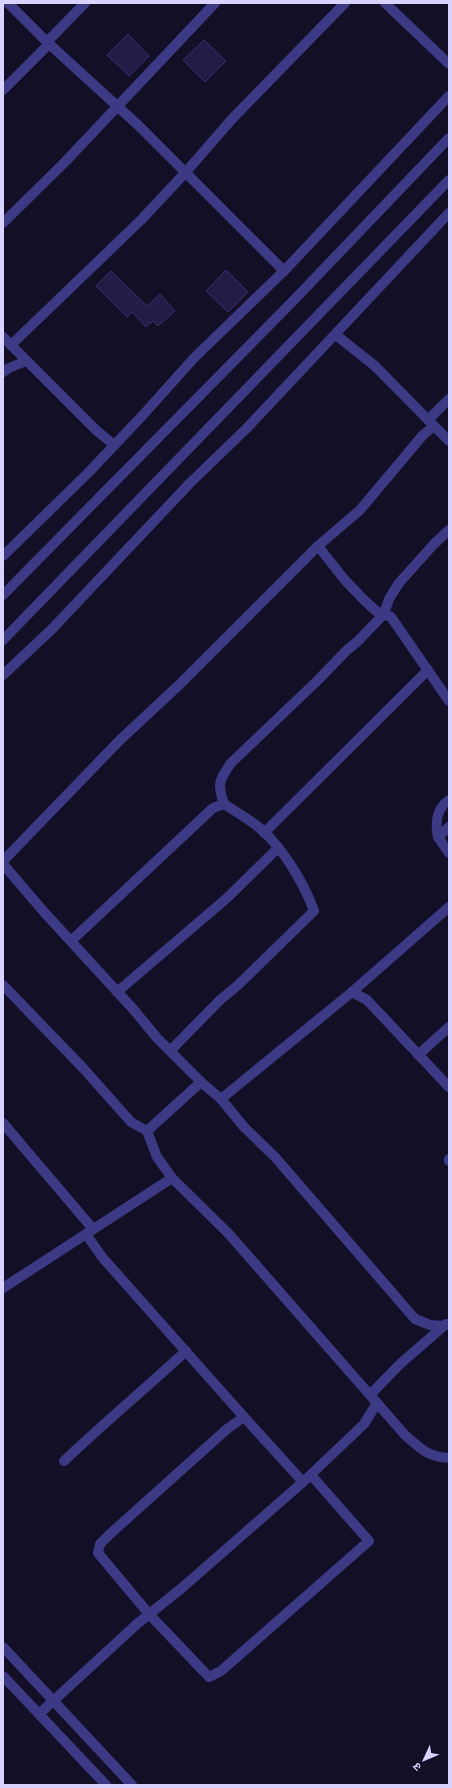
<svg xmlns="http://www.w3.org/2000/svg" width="452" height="1788" font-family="'Titillium Web','Noto Sans Devanagari',sans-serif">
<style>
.building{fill:#241b47;stroke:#3b2d73}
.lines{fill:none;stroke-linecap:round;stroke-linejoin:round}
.minor{stroke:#3d3a85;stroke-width:10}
</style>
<rect width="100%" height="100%" fill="#130f26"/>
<g class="building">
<path d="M128 34 149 56 129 76 107 55Z"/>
<path d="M204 40 226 61 205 82 183 60Z"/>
<path d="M226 270 248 292 228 312 206 291Z"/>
<path d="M111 271 147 306 160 294 175 311 158 326 153 321 146 327 132 312 127 317 96 286Z"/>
</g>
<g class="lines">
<g class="minor">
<path d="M8 3 47 42 139 126 284 271"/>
<path d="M385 3 449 64"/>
<path d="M47 42 85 3"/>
<path d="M3 90 49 44"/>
<path d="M3 223 65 162 215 3"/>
<path d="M336 335 375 366 449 441"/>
<path d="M3 337 96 430 114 445"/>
<path d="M11 345 141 220 185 173 232 119 345 3"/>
<path d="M3 372 9 368 26 361"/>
<path d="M428 420 449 399"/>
<path d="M318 546 344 579 363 599 376 611 391 617 449 701"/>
<path d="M3 556 88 473 142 416 194 358 284 271 449 96"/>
<path d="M3 595 293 301 449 138"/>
<path d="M3 640 449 180"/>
<path d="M3 675 52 629 191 482 247 428 449 213"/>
<path d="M224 804C217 784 219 780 231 763L317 681 347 650 357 642 384 614 389 599 399 583 434 544 449 530"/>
<path d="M449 827 438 837 449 853"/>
<path d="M264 833 428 670"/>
<path d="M438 837C435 822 436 809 449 800"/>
<path d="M3 861 120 740 180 684 318 546 360 510 423 435 434 426"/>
<path d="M3 864 44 912 134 1010 157 1038 201 1082 221 1099 244 1127 275 1157 415 1319 430 1325 444 1326"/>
<path d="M71 941 213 808 224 804C240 814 259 825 271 839 289 859 305 886 314 911L237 986 220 1000 170 1051"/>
<path d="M3 985 83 1068 131 1122 147 1131 157 1157 172 1178 228 1233 405 1435C421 1449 428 1457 449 1458"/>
<path d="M117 992 227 898 278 848"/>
<path d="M352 992 367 1000 449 1087"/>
<path d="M418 1055 449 1027"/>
<path d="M221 1099 352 992 449 907"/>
<path d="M3 1123 93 1229"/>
<path d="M147 1131 201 1082"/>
<path d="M449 1159V1161"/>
<path d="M86 1234 102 1257 244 1417"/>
<path d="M3 1288 172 1178"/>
<path d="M370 1395 400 1364 446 1324"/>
<path d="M64 1461C104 1423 146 1388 186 1351"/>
<path d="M303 1482 244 1417 227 1429 110 1534 100 1544 98 1553 149 1614 209 1677 221 1671 369 1541 311 1475"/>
<path d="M3 1647 132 1785"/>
<path d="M3 1676 106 1785"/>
<path d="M39 1714 137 1624 183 1587 303 1482 364 1424 377 1403"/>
</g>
</g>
<rect width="452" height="1788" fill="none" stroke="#d9d4ff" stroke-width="8"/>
<g transform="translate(424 1760) rotate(226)" stroke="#130f26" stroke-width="3" paint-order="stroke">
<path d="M0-3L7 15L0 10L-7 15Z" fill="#d9d4ff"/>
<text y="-6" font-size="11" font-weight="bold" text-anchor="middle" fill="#d9d4ff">उ</text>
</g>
</svg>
